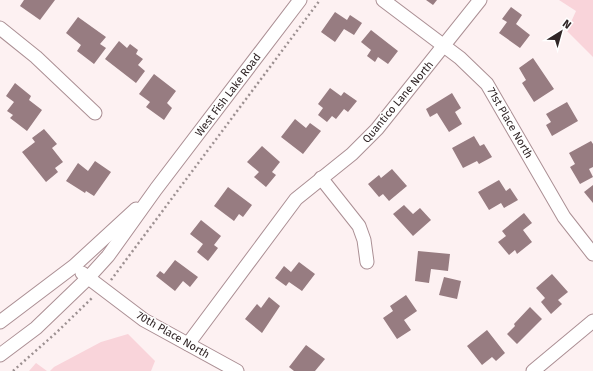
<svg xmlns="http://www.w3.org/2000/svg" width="593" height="371" font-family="'Fira Sans',sans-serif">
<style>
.green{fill:#f9d4da}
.building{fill:#977c81}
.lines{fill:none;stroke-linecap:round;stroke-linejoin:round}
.minor-casing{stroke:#ab8f94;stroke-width:15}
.path{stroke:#9c9091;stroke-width:2.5;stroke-dasharray:2 3;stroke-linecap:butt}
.minor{stroke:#fff;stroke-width:13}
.labels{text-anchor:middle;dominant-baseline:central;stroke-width:3;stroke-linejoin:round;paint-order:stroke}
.street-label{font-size:11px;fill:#302526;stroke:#fff}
</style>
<rect width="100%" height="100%" fill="#fdf1f2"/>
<g class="green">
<path d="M559 0H593V57L567 31 576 11Z"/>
<path d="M128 334 155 361 151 371H50L54 367 101 342Z"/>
<path d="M36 363 47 371H29Z"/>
</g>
<g class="building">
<path d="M24 0H55L40 20 20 6Z"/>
<path d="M426 0H437L433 5Z"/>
<path d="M511 7 522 15 516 24 530 35 520 48 499 33 507 22 502 19Z"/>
<path d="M335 12 347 20 350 15 362 23 354 35 344 29 335 42 321 32Z"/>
<path d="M78 17 106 37 100 44 106 48 94 64 77 51 81 45 66 33Z"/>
<path d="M371 30 398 51 388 64 378 57 375 62 367 56 371 50 361 42Z"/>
<path d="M119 41 127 48 130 44 138 50 136 54 143 59 138 65 145 71 136 83 105 59Z"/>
<path d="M533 58 554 89 534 102 522 83 526 80 519 68Z"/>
<path d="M154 74 176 91 167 103 172 108 164 120 146 107 150 102 139 94Z"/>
<path d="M15 83 31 96 29 100 42 110 27 131 10 118 13 115 7 111 14 102 6 96Z"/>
<path d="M330 88 341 96 344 92 357 101 348 112 344 109 336 119 332 116 327 122 318 115 323 108 318 104Z"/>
<path d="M452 93 461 108 455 112 462 124 449 132 437 113 430 117 426 109Z"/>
<path d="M567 102 578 121 552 136 546 125 551 122 546 114Z"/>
<path d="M295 119 306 128 310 123 321 131 303 154 281 137Z"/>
<path d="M44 129 57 144 52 148 63 162 55 168 58 172 46 182 22 152 35 142 32 138Z"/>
<path d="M474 136 480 146 484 144 492 157 479 164 477 161 463 168 452 148Z"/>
<path d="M591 141 593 144V167L589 169 593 177 580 184 570 167 575 164 569 153Z"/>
<path d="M262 146 280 162 272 172 276 175 266 187 254 177 259 172 247 162Z"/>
<path d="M95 161 111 172 94 196 86 191 85 193 66 181 78 163 88 171Z"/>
<path d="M392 169 407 186 389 201 383 194 379 197 368 184 379 175 381 178Z"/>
<path d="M499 180 506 191 510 188 518 200 504 208 501 203 489 210 478 192Z"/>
<path d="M593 185V203L584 192Z"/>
<path d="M228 187 252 205 243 217 239 214 234 221 214 206Z"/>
<path d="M404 205 413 214 420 208 431 220 413 236 393 214Z"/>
<path d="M524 213 532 223 523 230 532 242 517 254 515 250 509 255 498 242 506 236 502 231Z"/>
<path d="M201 220 221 236 214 245 218 248 208 261 197 252 203 244 190 234Z"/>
<path d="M418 251 450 254 448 271 431 269 429 283 415 281Z"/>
<path d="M175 260 198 277 190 287 183 281 175 291 156 276 160 271 164 274Z"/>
<path d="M299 262 315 274 302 291 289 282 286 286 275 278 284 266 291 272Z"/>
<path d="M552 274 568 292 558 300 562 304 551 314 541 302 545 298 536 288Z"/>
<path d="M444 277 461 281 457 299 439 295Z"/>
<path d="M406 295 417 311 404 320 411 330 397 339 383 318 393 311 390 306Z"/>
<path d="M269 297 280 306 262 333 245 319 257 304 261 308Z"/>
<path d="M530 307 542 319 517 344 507 334 515 326 514 324Z"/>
<path d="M487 330 505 353 496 361 492 357 482 365 467 346Z"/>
<path d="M306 345 325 359 315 371H294L289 367Z"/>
</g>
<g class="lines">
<g class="minor-casing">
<g id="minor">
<path d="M383 0 460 58 487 84 564 217 593 254"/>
<path d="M0 28 36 57 95 113"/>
<path d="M321 178 359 226 364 240 367 262"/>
<path d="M82 273 144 320 237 371"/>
<path d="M0 322 74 266 136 209"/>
<path d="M188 344 296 199 352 154 377 129 480 0"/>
<path d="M0 355 36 328 88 278 108 256 156 189 300 0"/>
<path d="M533 371 593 321"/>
</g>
</g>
<g class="path">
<path d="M111 280 320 0"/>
<path d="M13 371 57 332 93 297"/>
</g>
<use href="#minor" class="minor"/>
</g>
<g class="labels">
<g class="street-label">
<text transform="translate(228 95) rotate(-53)">West Fish Lake Road</text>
<text transform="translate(398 102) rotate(-50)">Quantico Lane North</text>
<text transform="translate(510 123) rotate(60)">71st Place North</text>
<text transform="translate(173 335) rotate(30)">70th Place North</text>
</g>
</g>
<g transform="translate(561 32) rotate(37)" stroke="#ffffff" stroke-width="3" paint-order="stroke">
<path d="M0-3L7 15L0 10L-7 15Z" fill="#302526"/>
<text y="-6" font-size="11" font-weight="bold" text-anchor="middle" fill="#302526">N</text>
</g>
</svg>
